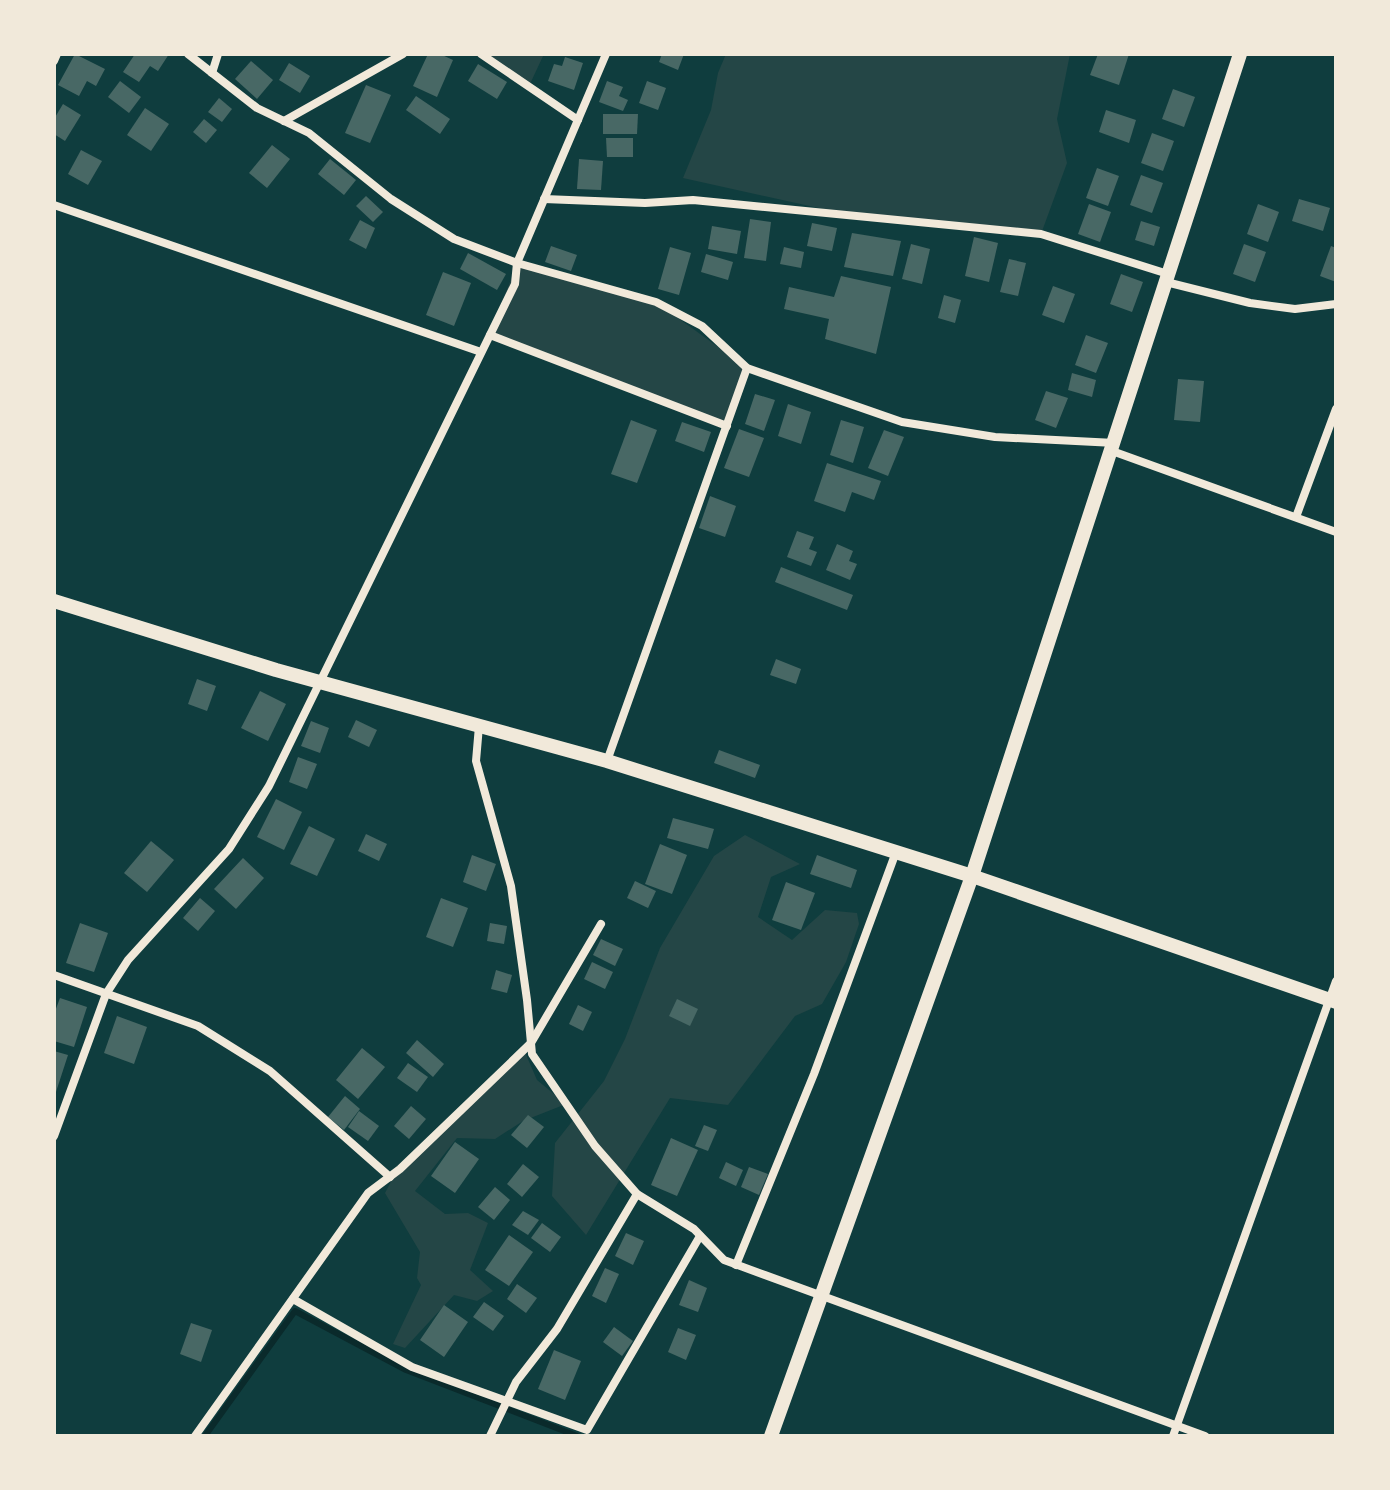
<svg xmlns="http://www.w3.org/2000/svg" width="1390" height="1490" font-family="Commissioner,sans-serif">
<style>
.green{fill:#244646}
.lines{fill:none;stroke-linecap:round;stroke-linejoin:round}
.stream{stroke:#0a2a2b;stroke-width:6}
.building{fill:#486865}
.minor{stroke:#f1e9da;stroke-width:8}
.tertiary{stroke:#f1e9da;stroke-width:14}
</style>
<rect width="100%" height="100%" fill="#0f3d3e"/>
<g class="green">
<path d="M481 54H544L529 86Z"/>
<path d="M726 54H1070L1057 119 1067 163 1041 234 855 216 683 178 711 110 718 73Z"/>
<path d="M517 263 656 302 747 368 727 426 490 335Z"/>
<path d="M745 835 800 864 771 877 758 917 792 940 825 910 857 913 859 924 846 962 822 1004 795 1016 728 1105 670 1098 586 1235 552 1196 555 1143 604 1081 625 1039 660 948 714 856Z"/>
<path d="M524 1050 537 1080 566 1104 523 1121 495 1139 457 1138 415 1191 445 1214 468 1213 488 1223 470 1270 493 1291 477 1301 454 1295 405 1348 393 1344 421 1285 417 1278 420 1252 385 1193 396 1172Z"/>
</g>
<g class="lines">
<path class="stream" d="M205 1436 295 1311 406 1370 577 1436"/>
</g>
<g class="building">
<path d="M75 54 105 69 96 86 87 81 79 96 58 85Z"/>
<path d="M135 54H169L158 71 150 66 139 82 123 72Z"/>
<path d="M428 54H440L453 60 437 97 413 86Z"/>
<path d="M662 54H684L678 70 659 62Z"/>
<path d="M1098 54H1129L1119 85 1090 75Z"/>
<path d="M565 57 583 63 574 90 548 81 554 64 562 66Z"/>
<path d="M251 61 273 80 257 99 235 79Z"/>
<path d="M289 63 310 76 300 93 279 80Z"/>
<path d="M478 64 507 82 497 99 468 81Z"/>
<path d="M120 81 141 97 129 113 108 97Z"/>
<path d="M607 81 623 87 619 96 628 100 623 111 599 102Z"/>
<path d="M647 81 666 88 658 110 639 103Z"/>
<path d="M366 85 391 95 370 143 345 133Z"/>
<path d="M1173 89 1195 97 1184 127 1162 119Z"/>
<path d="M416 96 450 119 440 134 406 110Z"/>
<path d="M219 98 232 109 222 122 208 112Z"/>
<path d="M63 104 81 115 65 141 54 134V119Z"/>
<path d="M145 108 169 124 151 151 127 135Z"/>
<path d="M1106 110 1136 120 1129 143 1099 132Z"/>
<path d="M603 114H638L637 134H603Z"/>
<path d="M204 119 217 130 206 143 193 132Z"/>
<path d="M1152 133 1174 141 1163 171 1141 163Z"/>
<path d="M606 138H633V157H607Z"/>
<path d="M272 145 290 159 267 188 249 173Z"/>
<path d="M81 150 102 161 88 185 68 174Z"/>
<path d="M330 159 356 180 344 195 318 174Z"/>
<path d="M579 159 603 161 601 190 577 189Z"/>
<path d="M1097 168 1119 176 1108 206 1086 198Z"/>
<path d="M1141 175 1163 183 1152 213 1130 205Z"/>
<path d="M366 196 383 212 373 222 356 206Z"/>
<path d="M1299 199 1330 208 1323 231 1292 221Z"/>
<path d="M1089 204 1111 212 1100 242 1078 234Z"/>
<path d="M1258 204 1279 212 1268 242 1247 234Z"/>
<path d="M750 219 771 222 766 261 744 258Z"/>
<path d="M360 220 375 228 366 249 349 240Z"/>
<path d="M1141 221 1160 227 1154 246 1135 240Z"/>
<path d="M812 223 837 228 832 251 807 246Z"/>
<path d="M712 226 741 231 737 254 708 249Z"/>
<path d="M852 233 901 241 893 276 844 267Z"/>
<path d="M974 237 998 243 989 282 965 276Z"/>
<path d="M911 244 930 249 922 284 902 279Z"/>
<path d="M1244 244 1266 252 1255 282 1233 274Z"/>
<path d="M551 246 577 255 571 271 545 262Z"/>
<path d="M1331 246 1336 248V282L1320 276Z"/>
<path d="M670 247 691 253 679 295 658 289Z"/>
<path d="M784 247 804 252 801 268 780 264Z"/>
<path d="M468 253 506 274 497 290 460 269Z"/>
<path d="M706 254 733 262 728 280 701 272Z"/>
<path d="M1009 259 1026 263 1018 296 1000 292Z"/>
<path d="M443 272 471 283 454 326 426 315Z"/>
<path d="M1121 274 1143 282 1132 312 1110 304Z"/>
<path d="M841 276 891 287 876 354 825 339 829 319 784 309 789 287 834 297Z"/>
<path d="M1053 286 1075 294 1064 323 1042 315Z"/>
<path d="M944 295 961 300 955 323 938 318Z"/>
<path d="M1086 335 1108 343 1096 373 1075 365Z"/>
<path d="M1072 373 1096 380 1092 397 1068 390Z"/>
<path d="M1178 379 1204 381 1200 422 1174 420Z"/>
<path d="M1046 391 1068 398 1056 428 1035 420Z"/>
<path d="M755 394 775 400 764 431 745 424Z"/>
<path d="M788 404 811 412 801 444 778 436Z"/>
<path d="M631 420 657 430 637 483 611 474Z"/>
<path d="M841 420 864 427 853 463 830 455Z"/>
<path d="M682 422 711 432 704 452 675 441Z"/>
<path d="M739 429 764 438 749 477 724 468Z"/>
<path d="M884 430 904 437 888 476 868 468Z"/>
<path d="M827 463 881 481 874 500 852 492 845 512 814 501Z"/>
<path d="M710 496 736 506 725 537 699 528Z"/>
<path d="M797 531 814 537 809 549 817 552 811 566 787 557Z"/>
<path d="M837 544 853 551 849 561 857 564 850 580 826 570Z"/>
<path d="M781 567 853 595 847 610 775 582Z"/>
<path d="M776 659 801 669 796 684 770 675Z"/>
<path d="M197 679 216 686 207 711 188 704Z"/>
<path d="M260 691 286 704 268 741 241 728Z"/>
<path d="M356 720 377 730 369 747 348 737Z"/>
<path d="M311 721 329 728 320 753 301 746Z"/>
<path d="M719 750 760 765 755 778 714 763Z"/>
<path d="M298 757 317 764 307 789 289 782Z"/>
<path d="M276 799 302 812 284 850 257 837Z"/>
<path d="M673 818 714 829 708 849 667 838Z"/>
<path d="M309 826 335 839 317 876 290 864Z"/>
<path d="M366 834 387 844 379 861 358 851Z"/>
<path d="M151 841 174 860 147 892 124 873Z"/>
<path d="M660 844 687 855 672 894 645 884Z"/>
<path d="M472 855 496 864 486 891 463 882Z"/>
<path d="M817 855 857 870 851 888 810 874Z"/>
<path d="M243 858 264 878 236 909 214 889Z"/>
<path d="M635 881 656 891 648 908 627 898Z"/>
<path d="M786 882 815 893 801 930 772 920Z"/>
<path d="M200 898 215 911 198 931 183 918Z"/>
<path d="M441 898 468 908 453 947 426 937Z"/>
<path d="M80 923 108 933 94 972 66 963Z"/>
<path d="M490 923 507 926 504 944 487 941Z"/>
<path d="M601 939 623 949 615 966 593 955Z"/>
<path d="M592 962 613 972 605 989 584 979Z"/>
<path d="M496 970 512 975 507 993 491 989Z"/>
<path d="M60 998 87 1007 74 1047 54 1041V1014Z"/>
<path d="M677 999 698 1009 690 1026 669 1016Z"/>
<path d="M578 1005 592 1012 583 1031 569 1024Z"/>
<path d="M117 1016 147 1027 134 1064 104 1053Z"/>
<path d="M417 1040 444 1064 433 1077 406 1053Z"/>
<path d="M362 1048 385 1067 358 1099 336 1080Z"/>
<path d="M54 1051 68 1055 55 1095H54Z"/>
<path d="M408 1063 428 1077 417 1092 397 1078Z"/>
<path d="M345 1096 360 1109 344 1130 328 1117Z"/>
<path d="M411 1106 426 1119 409 1139 394 1126Z"/>
<path d="M359 1111 379 1126 368 1141 348 1127Z"/>
<path d="M528 1115 544 1127 527 1148 511 1135Z"/>
<path d="M704 1125 717 1130 708 1151 695 1146Z"/>
<path d="M671 1138 698 1150 677 1196 651 1185Z"/>
<path d="M455 1142 479 1159 455 1193 431 1176Z"/>
<path d="M726 1162 743 1170 736 1186 719 1178Z"/>
<path d="M523 1164 539 1177 522 1197 507 1184Z"/>
<path d="M749 1167 768 1174 759 1195 741 1187Z"/>
<path d="M495 1187 510 1200 494 1220 478 1207Z"/>
<path d="M523 1211 539 1220 528 1235 512 1225Z"/>
<path d="M542 1223 561 1237 550 1252 531 1238Z"/>
<path d="M626 1233 644 1241 633 1265 615 1256Z"/>
<path d="M509 1235 533 1252 509 1286 485 1270Z"/>
<path d="M605 1268 619 1274 606 1303 592 1296Z"/>
<path d="M689 1280 707 1288 698 1312 679 1305Z"/>
<path d="M517 1284 537 1298 526 1313 507 1299Z"/>
<path d="M484 1302 504 1316 493 1331 473 1317Z"/>
<path d="M444 1305 468 1322 444 1357 420 1340Z"/>
<path d="M191 1323 212 1330 201 1362 180 1354Z"/>
<path d="M614 1327 633 1341 622 1356 603 1342Z"/>
<path d="M678 1328 696 1335 686 1360 668 1352Z"/>
<path d="M554 1350 581 1361 565 1400 538 1389Z"/>
</g>
<g class="lines">
<g class="minor">
<path d="M188 54 257 108 309 133 391 199 454 239 517 263 656 302 702 326 747 368 902 422 995 437 1115 443"/>
<path d="M481 54 578 120"/>
<path d="M54 61 57 54"/>
<path d="M212 73 218 54"/>
<path d="M284 121 403 54"/>
<path d="M544 199 645 203 693 200 1041 234 1168 274"/>
<path d="M54 205 481 352"/>
<path d="M1166 282 1250 303 1295 309 1336 304"/>
<path d="M490 335 727 426"/>
<path d="M1112 451 1336 532"/>
<path d="M1296 517 1336 409"/>
<path d="M479 726 476 761 511 886 527 1000 532 1054 595 1146 637 1194 694 1229 724 1260 1205 1436"/>
<path d="M607 761 747 368"/>
<path d="M54 975 198 1026 270 1071 390 1177"/>
<path d="M54 1136 106 994 128 960 229 849 269 786 515 284 517 263 606 54"/>
<path d="M736 1265 814 1074 896 852"/>
<path d="M293 1299 412 1367 587 1430 700 1236"/>
<path d="M195 1436 368 1193 400 1169 531 1043 601 924"/>
<path d="M490 1436 516 1382 557 1329 637 1194"/>
<path d="M1173 1436 1336 981"/>
</g>
<g class="tertiary">
<path d="M54 601 276 670 607 761 972 876 1336 1002"/>
<path d="M771 1436 972 876 1240 54"/>
</g>
</g>
<rect width="1390" height="1490" fill="none" stroke="#f1e9da" stroke-width="112"/>
</svg>
